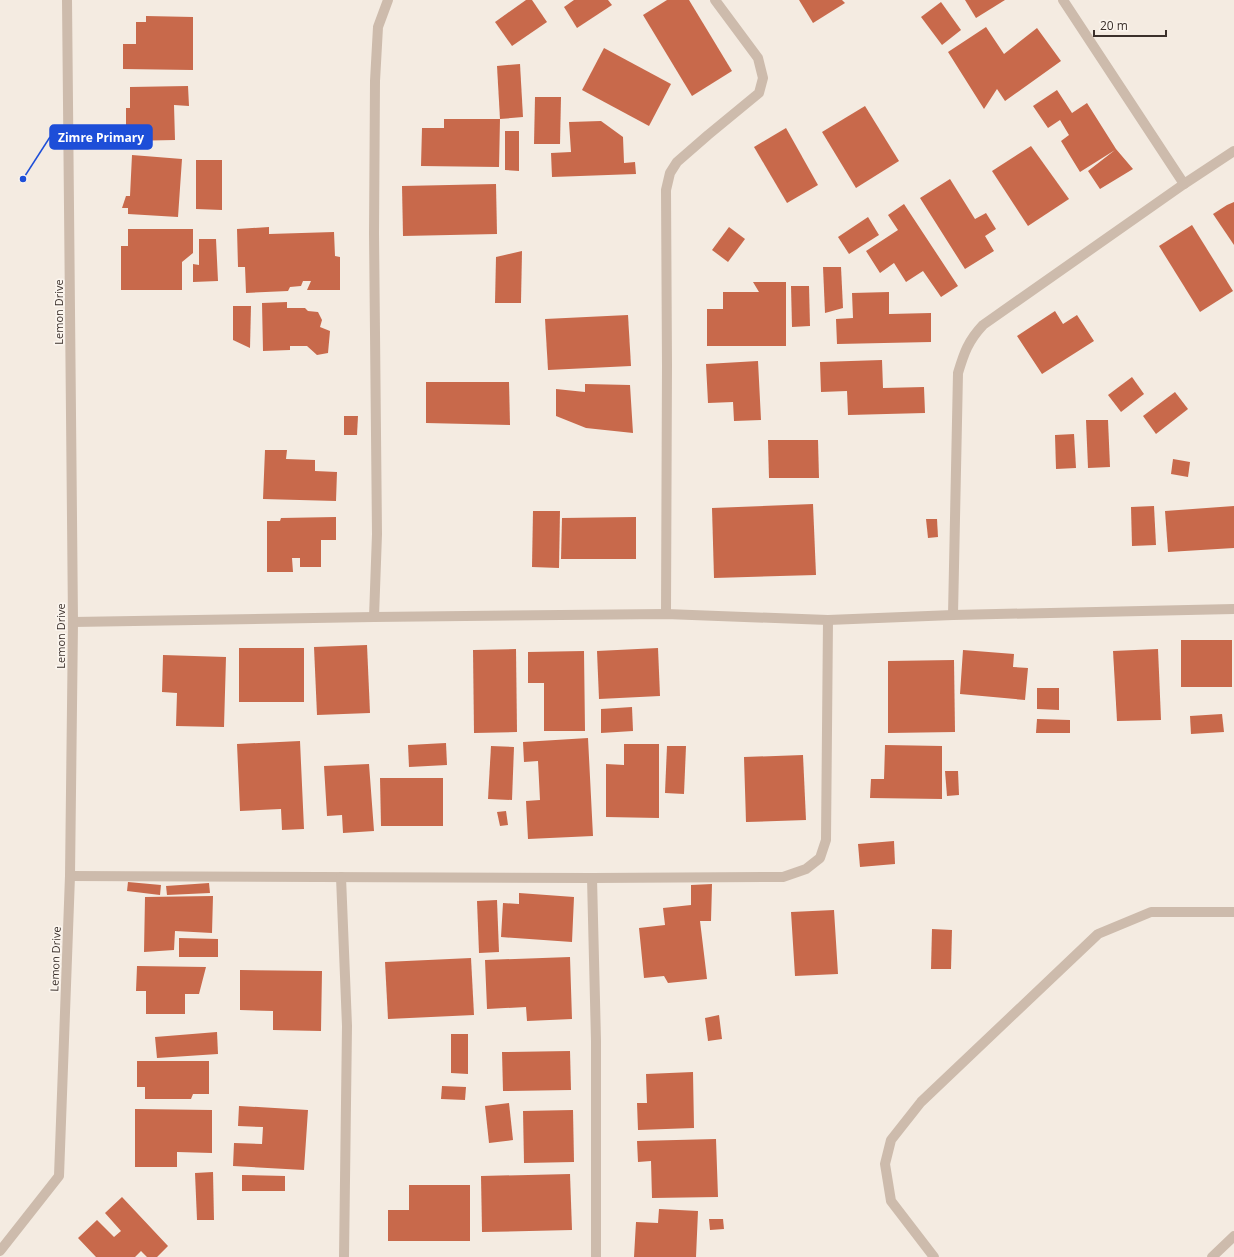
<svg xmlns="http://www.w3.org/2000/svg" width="1234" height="1257" font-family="'Open Sans',sans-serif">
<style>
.building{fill:#c8694b}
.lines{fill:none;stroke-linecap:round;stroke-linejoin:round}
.minor{stroke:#cdbbac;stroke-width:10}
.labels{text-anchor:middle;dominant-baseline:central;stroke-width:3.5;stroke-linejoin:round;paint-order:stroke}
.street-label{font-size:11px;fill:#3b302b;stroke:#fbf5ee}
.leader{fill:none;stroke:#1d4ed8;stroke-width:1.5}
.callout-dot{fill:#1d4ed8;stroke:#fbf5ee;stroke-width:1.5}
.callout{fill:#1d4ed8;stroke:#1d4ed8;stroke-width:1.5}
.callout-label{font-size:12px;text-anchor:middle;font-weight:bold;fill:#fff}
</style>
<rect width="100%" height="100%" fill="#f4ebe1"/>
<g class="building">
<path d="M526 0H532L547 22 512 46 495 22Z"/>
<path d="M574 0H608L612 5 577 28 564 7Z"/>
<path d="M667 0H689L732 71 692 96 643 15Z"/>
<path d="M799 0H842L845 3 813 23Z"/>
<path d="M965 0H1005L976 18Z"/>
<path d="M941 2 961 30 942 45 921 17Z"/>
<path d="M146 16 193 17V70L123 69V44H136V22H146Z"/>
<path d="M986 27 1004 54 1037 28 1061 61 1005 101 997 89 984 109 948 52Z"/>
<path d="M604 48 671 84 649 126 582 90Z"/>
<path d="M520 64 523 117 500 119 497 66Z"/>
<path d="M188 86 189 106 174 105 175 140 126 141V108H130V87Z"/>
<path d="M1057 90 1072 113 1087 103 1116 149 1133 169 1100 189 1088 171 1115 150 1080 172 1061 141 1069 135 1060 120 1048 128 1033 106Z"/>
<path d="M535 97H561L560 144H534Z"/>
<path d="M865 106 899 161 856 188 822 132Z"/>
<path d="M444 119H500L499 167 421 166 422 128H444Z"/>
<path d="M601 121 623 137 624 163 635 162 636 174 552 177 551 153 571 152 569 122Z"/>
<path d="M786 128 818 185 787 203 754 147Z"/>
<path d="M505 131H519V171L505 170Z"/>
<path d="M1031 146 1069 199 1028 226 992 171Z"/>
<path d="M132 155 182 159 178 217 128 214V208H122L126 196H130Z"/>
<path d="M196 160H222V210L196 209Z"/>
<path d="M950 179 975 219 986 213 996 229 985 236 994 251 965 269 920 198Z"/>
<path d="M496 184 497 234 403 236 402 186Z"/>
<path d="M1234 202V245L1213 214 1227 205Z"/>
<path d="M904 204 958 286 941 297 923 271 906 282 894 263 880 273 866 251 898 230 888 215Z"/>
<path d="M868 217 879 235 849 254 838 237Z"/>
<path d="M1192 225 1233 291 1200 312 1159 246Z"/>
<path d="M269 227V234L334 232 335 256 340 257V290H307L311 281H303L301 286 290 287 288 291 246 293 245 267H238L237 229Z"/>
<path d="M729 227 745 239 728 262 712 250Z"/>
<path d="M128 229H193V253L182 262V290H121V246H128Z"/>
<path d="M199 239H216L218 281 193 282V264L199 265Z"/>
<path d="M522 251 521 303H495L496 257Z"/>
<path d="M823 267H841L843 308 825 313Z"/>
<path d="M753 282H786V346H707V309H723V292H759Z"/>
<path d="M791 286H809L810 326 792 327Z"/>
<path d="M889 292V314L931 313V342L837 344 836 319 853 318 852 293Z"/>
<path d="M287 302V308H305L308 311 318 312 322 320 320 327 330 331 328 353 317 355 307 346H290V350L263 351 262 303Z"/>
<path d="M233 306H251L250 348 233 340Z"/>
<path d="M1055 311 1063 324 1077 315 1094 341 1042 374 1017 336Z"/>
<path d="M628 315 631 366 548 370 545 319Z"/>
<path d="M882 360 883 388 924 387 925 413 848 415 847 391 821 392 820 362Z"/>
<path d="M758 361 761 420 734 421 733 402 708 403 706 364Z"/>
<path d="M1132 377 1144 394 1121 412 1108 395Z"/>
<path d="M426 382H509L510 425 426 423Z"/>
<path d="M585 384 630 385 633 433 586 428 556 416V389L585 392Z"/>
<path d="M1175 392 1188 409 1156 434 1143 416Z"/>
<path d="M344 416H358L357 435H344Z"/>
<path d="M1086 420H1108L1110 467 1088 468Z"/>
<path d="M1074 434 1076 468 1056 469 1055 435Z"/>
<path d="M768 440H818L819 478H769Z"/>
<path d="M265 450H287L286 459 315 460V471L337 472 336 501 263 499Z"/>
<path d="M1173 459 1190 462 1188 477 1171 474Z"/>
<path d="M813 504 816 575 714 578 712 508Z"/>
<path d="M1154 506 1156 545 1132 546 1131 507Z"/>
<path d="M1234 506V548L1168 552 1165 511Z"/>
<path d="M533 511H560L559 568 532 567Z"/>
<path d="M336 517V540H321V567H300V558H292L293 572H267V521H280L281 518Z"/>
<path d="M636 517V559H561L562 518Z"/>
<path d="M926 519H937L938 537 928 538Z"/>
<rect x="1181" y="640" width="51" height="47"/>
<path d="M367 645 370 713 317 715 314 647Z"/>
<rect x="239" y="648" width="65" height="54"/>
<path d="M658 648 660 696 599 699 597 651Z"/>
<path d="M516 649 517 732 474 733 473 650Z"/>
<path d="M1158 649 1161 720 1117 721 1113 651Z"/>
<path d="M963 650 1014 654 1013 667 1028 668 1025 700 960 694Z"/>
<path d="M584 651 585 731H544V683H528V652Z"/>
<path d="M163 655 226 657 224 727 176 726 177 693 162 692Z"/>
<path d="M954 660 955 732 888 733V661Z"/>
<path d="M1037 688H1059V710L1037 709Z"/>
<path d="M632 707 633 731 601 733V709Z"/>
<path d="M1222 714 1224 732 1191 734 1190 716Z"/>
<path d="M1037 719 1070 720V733H1036Z"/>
<path d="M588 738 593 836 528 839 526 801 540 800 538 761 524 762 523 742Z"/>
<path d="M300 741 304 829 282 830 281 809 240 811 237 744Z"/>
<path d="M446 743 447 765 409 767 408 745Z"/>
<path d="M624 744H659V818L606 817V764L624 765Z"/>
<path d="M885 745 942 746V799L870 798 871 779H884Z"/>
<path d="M491 746 514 747 512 800 488 799Z"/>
<path d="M667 746H686L684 794 665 793Z"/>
<path d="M803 755 806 820 746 822 744 757Z"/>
<path d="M369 764 374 831 343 833 342 815 327 816 324 766Z"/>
<path d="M945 771H958L959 795 947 796Z"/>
<path d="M380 778H443V826H381Z"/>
<path d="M506 811 508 825 500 826 497 812Z"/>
<path d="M894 841 895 864 860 867 858 844Z"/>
<path d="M128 882 161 885 160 895 127 891Z"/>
<path d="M209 883 210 893 167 895 166 886Z"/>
<path d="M712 884 711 921H700L707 979 668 983 664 976 644 978 639 928 665 925 663 908 691 905V885Z"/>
<path d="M519 893 574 897 572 942 501 937 503 903 519 904Z"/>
<path d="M213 896 212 933 175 931 174 950 144 952 145 897Z"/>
<path d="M497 900 499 952 479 953 477 901Z"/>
<path d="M834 910 838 974 795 976 791 912Z"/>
<path d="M932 929 952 930 951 969H931Z"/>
<path d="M179 938 218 939V957H179Z"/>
<path d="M570 957 572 1019 527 1021 526 1007 487 1009 485 960Z"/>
<path d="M471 958 474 1015 388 1019 385 962Z"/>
<path d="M137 966 206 967 199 994H185V1014H146V991H136Z"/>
<path d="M240 970 322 971 321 1031 273 1030V1011L240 1010Z"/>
<path d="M719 1015 722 1039 708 1041 705 1018Z"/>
<path d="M217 1032 218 1054 157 1058 155 1037Z"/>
<path d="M451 1034H468V1074L451 1073Z"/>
<path d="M570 1051 571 1090 503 1091 502 1052Z"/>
<path d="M137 1061H209V1094H193L191 1099H145V1087H137Z"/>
<path d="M693 1072 694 1128 638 1130 637 1103H647L646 1074Z"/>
<path d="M442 1086 466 1087 465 1100 441 1099Z"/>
<path d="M509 1103 513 1140 489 1143 485 1106Z"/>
<path d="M239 1106 308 1110 304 1170 233 1166 234 1143 262 1144 263 1127 238 1126Z"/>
<path d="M135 1109 212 1110V1153L177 1152V1167H135Z"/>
<path d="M573 1110 574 1162 524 1163 523 1111Z"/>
<path d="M716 1139 718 1197 652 1198 651 1161 638 1162 637 1141Z"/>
<path d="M213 1172 214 1220H197L195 1173Z"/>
<path d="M570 1174 572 1230 482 1232 481 1176Z"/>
<path d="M242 1175 285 1176V1191H242Z"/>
<path d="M409 1185H470V1241H388V1210H409Z"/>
<path d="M122 1197 168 1246 157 1257H147L141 1251 135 1257H96L78 1238 97 1220 114 1237 121 1231 105 1213Z"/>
<path d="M659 1209 698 1211 696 1257H634L636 1222 658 1223Z"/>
<path d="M709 1219H723L724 1229 710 1230Z"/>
</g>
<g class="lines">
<g class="minor">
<path d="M1063 0 1184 184"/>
<path d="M666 614 667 365 666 190 670 173 677 162 708 135 759 93 763 78 758 58 715 0"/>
<path d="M953 615 958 373C964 353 968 341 983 325L1184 184 1234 151"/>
<path d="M374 617 377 534 374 233 375 81 378 27 388 0"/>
<path d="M73 622 374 617 666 614 828 620 953 615 1234 609"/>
<path d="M70 876 592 878 783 877 806 869 820 858 826 840 828 620"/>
<path d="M341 877 347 1026 344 1257"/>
<path d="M592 878 596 1041V1257"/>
<path d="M0 1251 59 1176 70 876 73 622 67 0"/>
<path d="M934 1257 891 1201 885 1164 891 1140 921 1102 1098 934 1151 912H1234"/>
<path d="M1212 1257 1234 1236"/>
</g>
</g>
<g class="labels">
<g class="street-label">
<text transform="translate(58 312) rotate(-90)">Lemon Drive</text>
<text transform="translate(60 636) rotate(-90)">Lemon Drive</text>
<text transform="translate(55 959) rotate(-88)">Lemon Drive</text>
</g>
</g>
<path class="leader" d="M23 179L50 137"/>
<circle class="callout-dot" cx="23" cy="179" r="4"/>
<rect class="callout" x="50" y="125" width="102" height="24" rx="4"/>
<g class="callout-label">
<text x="101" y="142">Zimre Primary</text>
</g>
<path d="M1094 30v6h72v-6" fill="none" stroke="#3b302b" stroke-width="2"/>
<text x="1100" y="30" font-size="12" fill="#3b302b" stroke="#fbf5ee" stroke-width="3" paint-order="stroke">20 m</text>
</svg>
